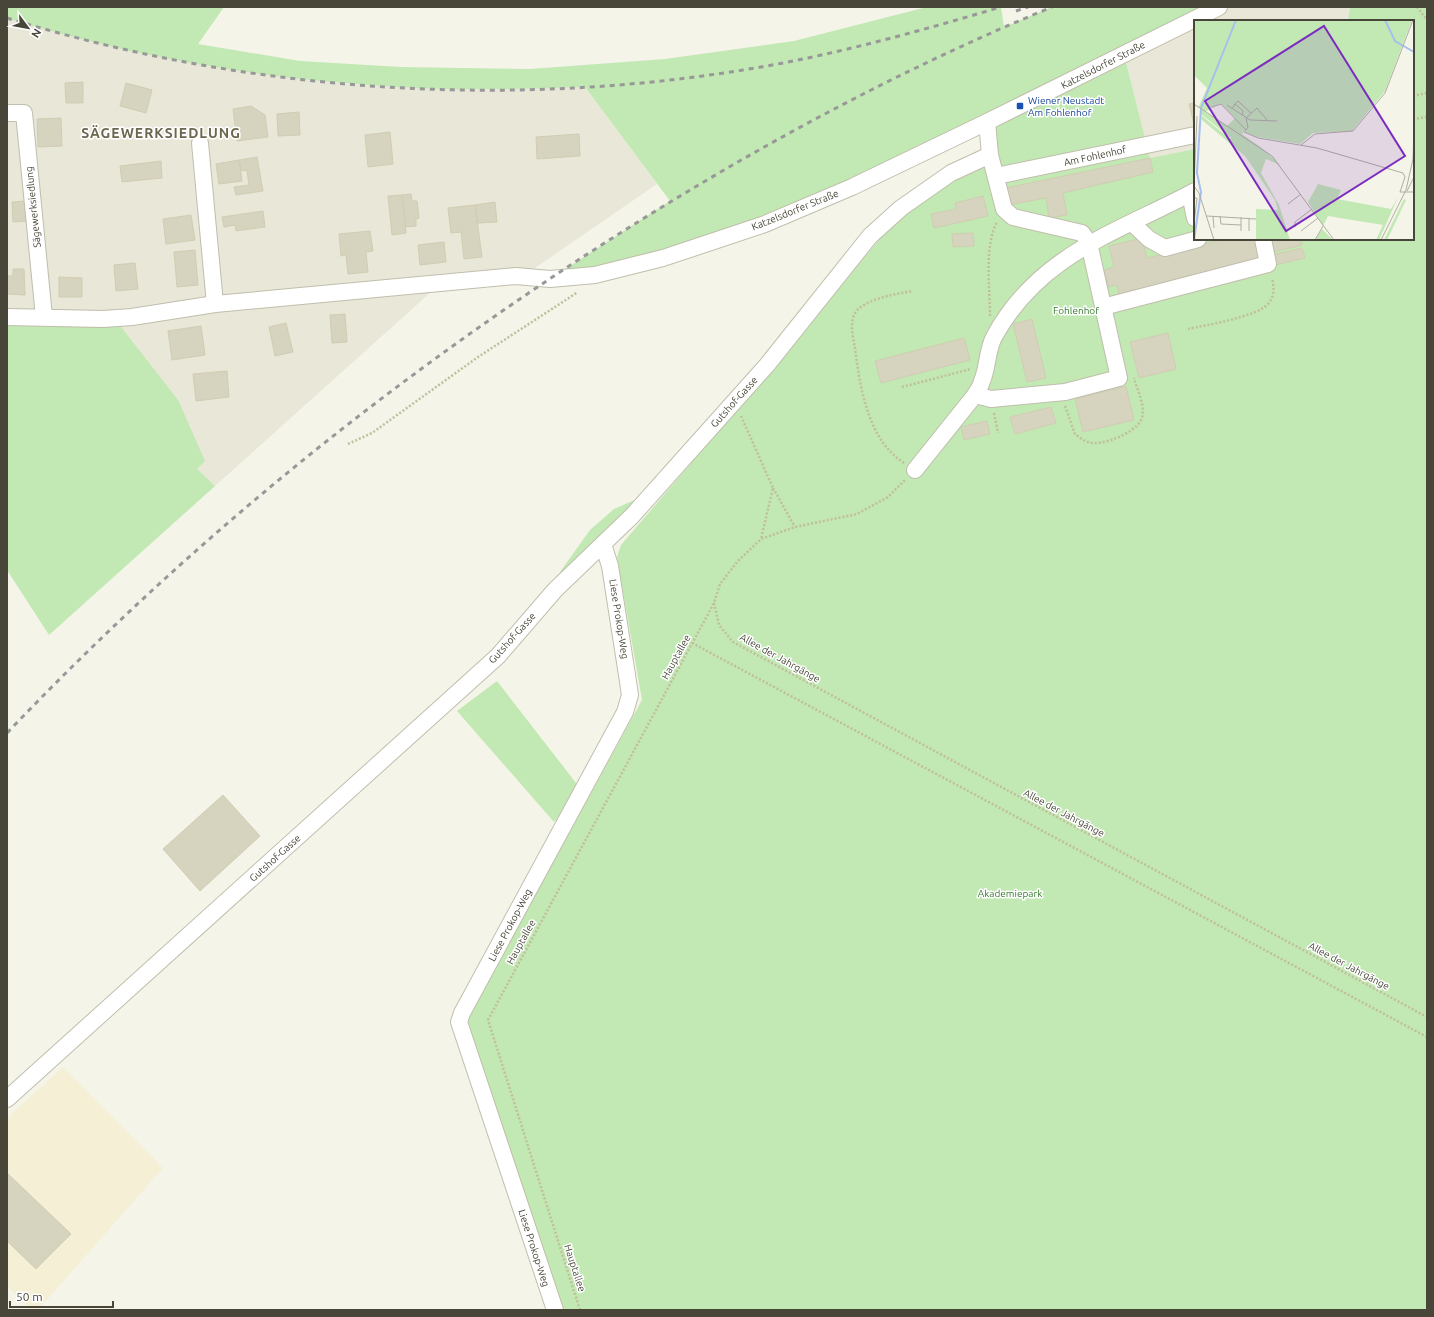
<svg xmlns="http://www.w3.org/2000/svg" width="1434" height="1317" font-family="Ubuntu,sans-serif">
<style>
.residential{fill:#e8e7d8}
.commercial{fill:#f5f0d5}
.green{fill:#c2e8b3}
.building{fill:#d6d3bf;stroke:#d1cdb2}
.lines{fill:none;stroke-linecap:round;stroke-linejoin:round}
.minor-casing{stroke:#c0beac;stroke-width:18}
.path{stroke:#c1be9d;stroke-width:2.5;stroke-dasharray:2 2;stroke-linecap:butt}
.minor{stroke:#fff;stroke-width:16}
.rail{stroke:#989898;stroke-width:3;stroke-dasharray:5 5;stroke-linecap:butt}
.transit-dot{fill:#1a4fb4;stroke:#fff;stroke-width:1.5}
.labels{text-anchor:middle;dominant-baseline:central;stroke-width:3;stroke-linejoin:round;paint-order:stroke}
.street-label{font-size:10px;fill:#484638;stroke:#fff}
.transit-label{font-size:10px;fill:#164399;stroke:#fff;text-anchor:start}
.park-label{font-size:10px;fill:#347a2b;stroke:#fff}
.district-label{font-size:14px;font-weight:bold;letter-spacing:1px;fill:#6b674f;stroke:#fff}
.inset-river{fill:none;stroke:#a7bfef;stroke-width:2}
.inset-road{fill:none;stroke:#afaea2;stroke-width:1}
.view{fill:#7b2cbf;fill-opacity:0.15;stroke:#7b2cbf;stroke-width:2}
.inset-edge{fill:none;stroke:#484638;stroke-width:2}
</style>
<rect width="100%" height="100%" fill="#f4f4e9"/>
<g class="residential">
<path d="M1218 7H1350L1348 21H1195V149L1150 158 1124 54Z"/>
<path d="M7 18 97 43 210 66 287 77 346 84 419 88 483 90 585 87 657 184 522 277 440 284 215 486 196 469 7 317Z"/>
</g>
<path class="commercial" d="M63 1067 163 1168 38 1310H31L7 1286V1118Z"/>
<g class="green">
<path d="M7 7H224L198 44 300 61 401 67 530 69 665 59 794 41 927 7H1001L1004 27 1052 7H1218L1124 54 1150 158 1195 149V239H1413V21H1348L1350 7H1427V1310H563L467 1020 642 700 617 557 621 545 793 344 882 236 951 173 990 155 987 123 765 224 550 279 670 201 585 87C522 89 459 91 397 87 266 80 132 57 7 18Z"/>
<path d="M7 317 114 318 178 400 205 461 197 469 215 486 49 635 7 570Z"/>
<path d="M637 499H640L562 576 560 572 590 530 614 509Z"/>
<path d="M497 681 576 783C572 798 565 810 554 822L457 711Z"/>
</g>
<g class="building">
<path d="M83 82V103H66L65 83Z"/>
<path d="M126 83 152 90 146 113 120 106Z"/>
<path d="M1195 103V124H1194L1189 104Z"/>
<path d="M251 106 265 115 268 137 237 141 233 109Z"/>
<path d="M299 112 300 135 278 136 277 114Z"/>
<path d="M61 118 62 146 38 147 37 119Z"/>
<path d="M390 132 393 164 368 167 365 135Z"/>
<path d="M579 134 580 156 537 159 536 137Z"/>
<path d="M257 157 263 191 236 195 234 187 249 185 247 170 241 171 239 160Z"/>
<path d="M1150 158 1153 172 1063 193 1067 215 1049 218 1046 198 1009 205 1006 188Z"/>
<path d="M239 160 242 181 219 184 216 164Z"/>
<path d="M161 161 162 178 122 182 120 166Z"/>
<path d="M411 194 412 201H417L419 218 416 219V226L405 227 402 195Z"/>
<path d="M402 195 406 233 392 235 388 196Z"/>
<path d="M983 196 988 216 934 228 931 214 956 209 955 203Z"/>
<path d="M26 201 27 221 13 222 12 202Z"/>
<path d="M495 202 497 222 478 223 475 205Z"/>
<path d="M475 205 482 257 464 259 461 232 451 233 448 208Z"/>
<path d="M263 211 265 227 236 231 235 225 224 227 222 217Z"/>
<path d="M191 215 195 240 166 244 163 219Z"/>
<path d="M370 231 373 251 366 252 368 272 348 274 346 255 341 256 339 234Z"/>
<path d="M973 233 974 246 953 247 952 234Z"/>
<path d="M1142 238 1147 258 1224 239H1255L1260 258 1119 294 1117 285 1109 287 1104 270 1114 267 1109 246Z"/>
<path d="M1279 239H1301L1302 245 1273 252 1270 241Z"/>
<path d="M444 242 446 262 420 265 418 245Z"/>
<path d="M1302 248 1305 258 1275 265 1273 255Z"/>
<path d="M195 250 198 285 177 287 174 252Z"/>
<path d="M135 263 138 289 116 291 114 265Z"/>
<path d="M13 269H24L25 295 7 294V276H13Z"/>
<path d="M59 277 82 278V297H59Z"/>
<path d="M345 314 347 342 332 343 330 315Z"/>
<path d="M1032 319 1046 378 1027 382 1013 324Z"/>
<path d="M286 323 293 352 275 356 269 327Z"/>
<path d="M201 326 205 355 172 360 168 331Z"/>
<path d="M1168 333 1176 369 1139 378 1130 342Z"/>
<path d="M964 338 970 360 881 383 875 361Z"/>
<path d="M227 371 229 397 196 401 193 374Z"/>
<path d="M1126 386 1134 420 1083 432 1075 399Z"/>
<path d="M1051 407 1056 423 1015 434 1010 417Z"/>
<path d="M987 421 990 434 964 440 961 427Z"/>
<path d="M223 795 260 836 200 891 163 849Z"/>
<path d="M7 1173 71 1234 36 1269 7 1241Z"/>
</g>
<g class="lines">
<g class="minor-casing">
<g id="minor">
<path d="M7 113H24L44 317"/>
<path d="M200 143 215 304"/>
<path d="M996 176 1195 135"/>
<path d="M1190 194 1195 218"/>
<path d="M1132 223 1149 239 1165 248 1198 239"/>
<path d="M1103 307 1268 264 1263 239"/>
<path d="M7 317 103 319 132 317 215 304 516 276 550 279 595 275 663 258 765 224 852 187 987 122 1219 7"/>
<path d="M975 395 991 399 1065 392 1119 378 1089 243 1082 233 1013 217 1004 209 990 155 987 122"/>
<path d="M915 470 975 395C978 390 981 386 982 381 988 367 987 350 994 337 1039 254 1118 232 1195 191"/>
<path d="M7 1099 498 656 555 590 632 516 767 365 870 236 901 208 951 173 990 155"/>
<path d="M555 1310 459 1022 462 1013 625 712 630 695 627 675 610 566 603 544"/>
</g>
</g>
<g class="path">
<path d="M1417 7 1427 20"/>
<path d="M1413 96 1427 93"/>
<path d="M1413 119 1427 117"/>
<path d="M990 316C990 290 984 245 997 222"/>
<path d="M1188 329C1206 325 1256 317 1268 304 1275 296 1274 287 1272 278"/>
<path d="M902 387 971 369"/>
<path d="M1065 406 1075 434C1079 437 1084 441 1088 442 1101 447 1135 433 1141 420 1147 408 1137 390 1134 378"/>
<path d="M994 413 998 433"/>
<path d="M741 416 773 488 761 539"/>
<path d="M348 444 372 433 478 357 578 292"/>
<path d="M904 463C868 440 860 388 855 348 853 338 850 325 854 315 861 299 897 294 912 291"/>
<path d="M773 488 795 527"/>
<path d="M714 603 719 625 733 642 1427 1017"/>
<path d="M692 643 1427 1037"/>
<path d="M580 1310 488 1020 714 603 720 584 737 562 761 539 795 527 857 514 888 497 905 480"/>
</g>
<use href="#minor" class="minor"/>
<g class="rail">
<path d="M1016 11 1028 7"/>
<path d="M7 18C247 92 507 110 755 68 838 54 920 31 1001 7"/>
<path d="M7 733C173 559 354 409 554 276 712 171 877 79 1052 7"/>
</g>
</g>
<rect class="transit-dot" x="1016" y="102" width="8" height="8" rx="2"/>
<g class="labels">
<g class="street-label">
<text transform="translate(1103 65) rotate(-27)">Katzelsdorfer Straße</text>
<text transform="translate(1095 156) rotate(-12)">Am Fohlenhof</text>
<text transform="translate(33 207) rotate(-96)">Sägewerksiedlung</text>
<text transform="translate(795 210) rotate(-22)">Katzelsdorfer Straße</text>
<text transform="translate(734 402) rotate(-48)">Gutshof-Gasse</text>
<text transform="translate(619 619) rotate(81)">Liese Prokop-Weg</text>
<text transform="translate(512 638) rotate(-48)">Gutshof-Gasse</text>
<text transform="translate(676 657) rotate(-61)">Hauptallee</text>
<text transform="translate(780 658) rotate(29)">Allee der Jahrgänge</text>
<text transform="translate(1064 813) rotate(28)">Allee der Jahrgänge</text>
<text transform="translate(275 858) rotate(-42)">Gutshof-Gasse</text>
<text transform="translate(510 925) rotate(-62)">Liese Prokop-Weg</text>
<text transform="translate(521 942) rotate(-61)">Hauptallee</text>
<text transform="translate(1349 966) rotate(28)">Allee der Jahrgänge</text>
<text transform="translate(534 1248) rotate(72)">Liese Prokop-Weg</text>
<text transform="translate(575 1268) rotate(72)">Hauptallee</text>
</g>
<g class="transit-label">
<text x="1028" y="100">Wiener Neustadt<tspan x="1028" dy="12">Am Fohlenhof</tspan></text>
</g>
<g class="park-label">
<text x="1076" y="310">Fohlenhof</text>
<text x="1010" y="893">Akademiepark</text>
</g>
<g class="district-label">
<text x="161" y="133">SÄGEWERKSIEDLUNG</text>
</g>
</g>
<g transform="translate(1194 20)">
<rect width="220" height="220" fill="#f4f4e9"/>
<path d="M0 0H218L191 71 158 111 119 113 106 124 63 117 50 112 48 114 69 129 86 145 72 139 67 153 85 185 96 220 62 219V189L84 190 81 180 51 136 8 100 7 95 36 119 37 118 7 94 8 89 0 86V84L4 88 13 68 0 55ZM27 83 41 98 33 106 11 92ZM124 164 147 170 143 179 197 189 204 177 185 220H182L189 205 134 196 129 206 114 182ZM210 179 212 180 193 220H190ZM128 209 139 220H121Z" fill="#c2e8b3" fill-rule="evenodd"/>
<path class="inset-river" d="M191 0 201 21 220 32M0 220 7 172 3 153 7 88 42 0"/>
<path class="inset-road" d="M0 84 78 136 140 220M41 84 44 81 57 93M33 85 56 100 83 101M18 87 27 84 52 110M38 89 41 84 49 91 48 95M52 98 63 88 73 100M51 111 54 107 52 98M50 112 64 118 123 128 209 153 211 157 206 172H220M107 125 121 114 159 111 191 73 219 0M0 166 3 96M0 166 5 173 20 220M213 171 220 157M0 178H3L0 204M94 184 107 174M13 196 62 199M19 196 20 208M26 196 27 204 47 205M47 197V211M101 207V202L118 189M55 211V198M107 211 124 198M11 220H29M121 220 129 206M187 220 212 170 219 139 220 112"/>
<path class="view" d="M130 6 211 136 92 211 11 81Z"/>
<rect width="220" height="220" class="inset-edge"/>
</g>
<rect width="1434" height="1317" fill="none" stroke="#484638" stroke-width="16"/>
<g transform="translate(28 28) rotate(122)" stroke="#ffffff" stroke-width="3" paint-order="stroke">
<path d="M0-3L7 15L0 10L-7 15Z" fill="#484638"/>
<text y="-6" font-size="11" font-weight="bold" text-anchor="middle" fill="#484638">N</text>
</g>
<path d="M10 1301v6h103v-6" fill="none" stroke="#484638" stroke-width="2"/>
<text x="16" y="1301" font-size="12" fill="#484638" stroke="#ffffff" stroke-width="3" paint-order="stroke">50 m</text>
</svg>
